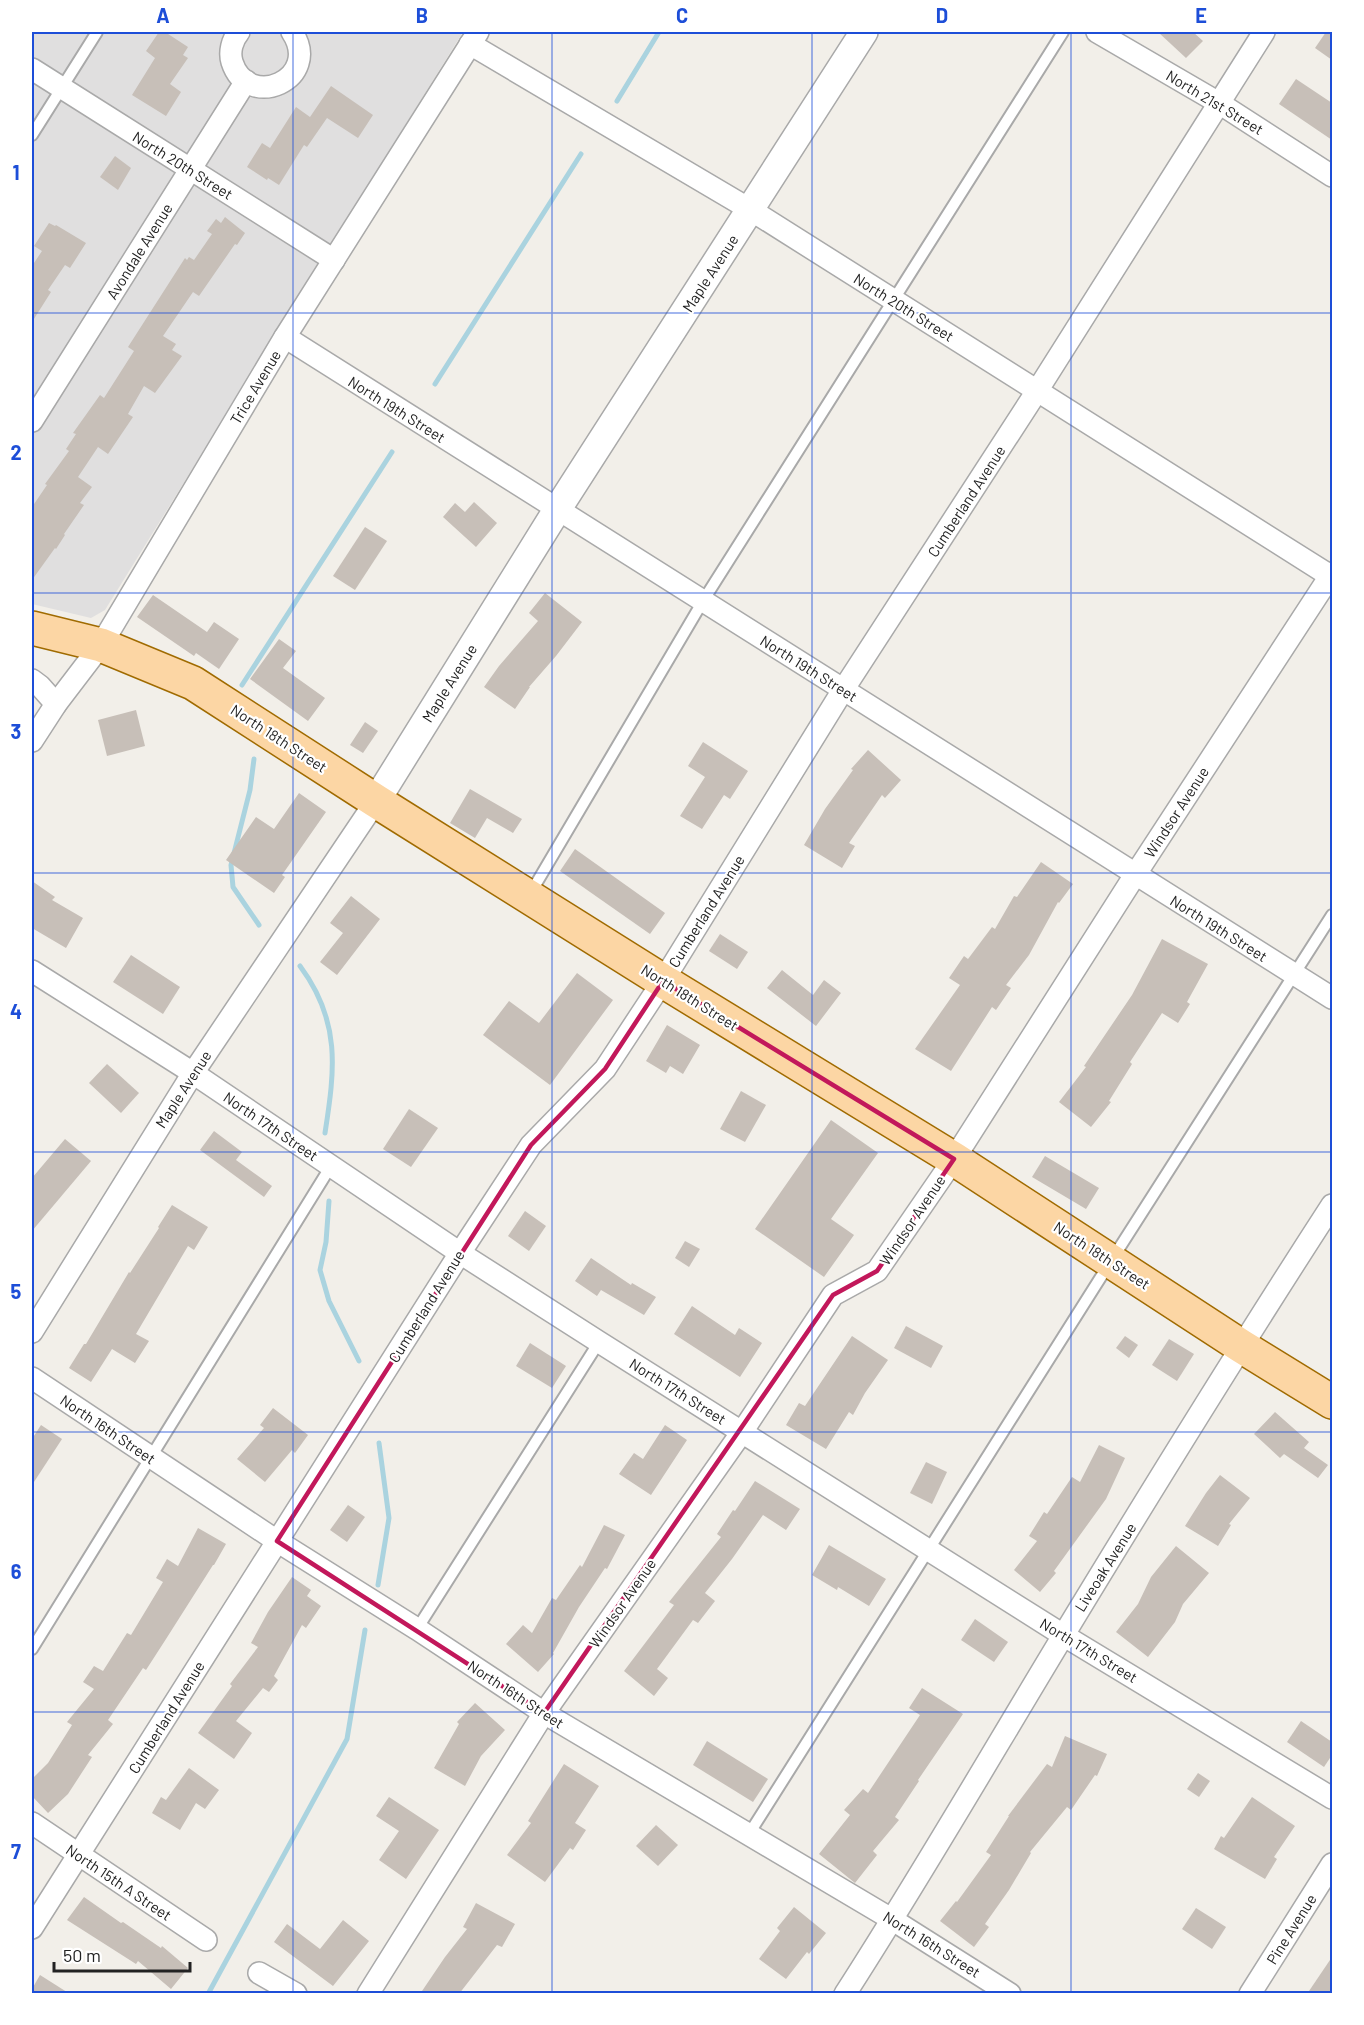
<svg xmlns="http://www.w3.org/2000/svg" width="1364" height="2025" font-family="Barlow,sans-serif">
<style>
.residential{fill:#e0dfdf}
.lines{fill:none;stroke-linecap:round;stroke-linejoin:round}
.stream{stroke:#aad3df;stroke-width:5}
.building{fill:#c7bfb8}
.service-casing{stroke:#a9a9a9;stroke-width:14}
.minor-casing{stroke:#a9a9a9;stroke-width:24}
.tertiary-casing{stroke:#a9a9a9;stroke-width:30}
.primary-casing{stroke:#a06b00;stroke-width:36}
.service{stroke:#fff;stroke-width:10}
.minor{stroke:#fff;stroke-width:21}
.tertiary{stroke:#fff;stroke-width:27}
.primary{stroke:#fcd6a4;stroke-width:33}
.marked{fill:none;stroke:#c2185b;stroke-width:4.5;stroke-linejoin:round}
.grid{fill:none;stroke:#1d4ed8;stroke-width:1.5;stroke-opacity:0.55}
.labels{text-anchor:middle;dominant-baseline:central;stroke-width:4.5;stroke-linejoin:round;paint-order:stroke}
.street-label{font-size:15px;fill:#222;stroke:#fff}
.neatline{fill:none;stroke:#1d4ed8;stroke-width:2}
.grid-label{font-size:20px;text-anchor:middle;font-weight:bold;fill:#1d4ed8}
</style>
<rect width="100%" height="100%" fill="#f2efe9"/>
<path class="residential" d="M32 32H463L105 610 91 618 32 604Z"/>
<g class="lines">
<g class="stream">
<path d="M617 101 659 32"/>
<path d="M435 384 581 154"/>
<path d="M242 685 392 452"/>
<path d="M254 759 250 790 231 865 233 887 259 925"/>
<path d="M300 966C341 1021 335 1069 325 1133"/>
<path d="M329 1201 326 1242 320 1270 329 1301 359 1361"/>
<path d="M378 1585 389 1518 379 1443"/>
<path d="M208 1994 347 1739 365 1630"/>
</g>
</g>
<g class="building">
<path d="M159 32H165L188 47 183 55 188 58 170 84 181 92 166 116 132 95 155 58 146 51Z"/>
<path d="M1158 32H1193L1203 41 1186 58Z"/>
<path d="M1326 32H1332V60L1315 48Z"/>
<path d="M1296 79 1332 103V140L1279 104Z"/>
<path d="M331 86 373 115 358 138 327 118 307 147 304 145 279 185 268 178 267 180 247 167 262 143 270 148 296 107 310 117Z"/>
<path d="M115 156 131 168 118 190 100 177Z"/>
<path d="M225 217 245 233 237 245 235 244 199 296 193 292 163 336 176 344 172 350 182 356 155 393 144 386 128 414 133 417 108 454 98 447 78 477 92 487 80 503 84 505 64 534 65 535 56 549 55 548 32 580V507L47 485 45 484 69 451 66 449 76 434 73 433 100 395 104 398 134 351 128 347 185 258 187 260 189 257 194 260 212 234 207 231 216 219 221 223Z"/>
<path d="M49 223 55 226 56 225 86 243 70 268 65 265 48 290 51 292 32 322V266L42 251 34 246Z"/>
<path d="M474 502 497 523 476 547 443 517 455 503 465 512Z"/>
<path d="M365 527 387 541 355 590 333 576Z"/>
<path d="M545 593 582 622 556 656 529 687H530L515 709 484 687 499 666 538 621 529 613Z"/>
<path d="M153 595 207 632 214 622 239 639 219 669 196 653 194 656 137 617Z"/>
<path d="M279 639 296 651 283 668 325 698 308 721 250 679Z"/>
<path d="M136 710 145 746 107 756 98 720Z"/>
<path d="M365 722 378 731 363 753 350 745Z"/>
<path d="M703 742 748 771 730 799 724 795 702 829 680 816 705 777 688 766Z"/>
<path d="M868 750 901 780 885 798 882 795 849 843 855 846 842 868 804 845 825 809 853 770 851 769Z"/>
<path d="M470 789 522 819 513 833 487 818 475 838 450 823Z"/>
<path d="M299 793 326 812 282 875 285 877 274 893 226 860 256 817 274 829Z"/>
<path d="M575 849 665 913 650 934 560 871Z"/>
<path d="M1041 862 1073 884 1059 903 1058 902 1029 955 1006 985 1011 988 996 1010 992 1007 951 1071 915 1049 960 985 949 978 964 956 968 959 992 927 995 929 1014 896 1017 897Z"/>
<path d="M32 881 55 897 52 900 83 918 66 948 32 928Z"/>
<path d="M351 896 380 919 337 975 320 962 343 933 330 923Z"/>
<path d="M720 934 748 952 737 969 709 951Z"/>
<path d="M1162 939 1208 964 1187 1002 1190 1004 1178 1023 1162 1013 1130 1062 1132 1064 1109 1101 1111 1102 1091 1127 1059 1102 1086 1067 1084 1066 1132 995Z"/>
<path d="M131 955 180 987 163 1014 113 982Z"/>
<path d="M782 970 813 995 824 980 841 993 816 1026 767 988Z"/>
<path d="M577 973 613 1000 550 1085 483 1035 509 1001 539 1023Z"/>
<path d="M667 1025 700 1045 683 1074 670 1066 666 1073 646 1061Z"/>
<path d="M107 1064 139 1093 121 1113 89 1083Z"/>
<path d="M741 1091 766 1105 745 1142 720 1129Z"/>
<path d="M409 1109 438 1128 411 1167 383 1149Z"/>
<path d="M831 1120 878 1153 831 1219 854 1235 824 1277 755 1229Z"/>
<path d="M214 1131 242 1152 236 1160 272 1186 264 1197 200 1150Z"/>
<path d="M65 1139 91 1161 32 1231V1178Z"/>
<path d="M1045 1156 1099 1188 1086 1209 1032 1177Z"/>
<path d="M172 1205 208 1227 194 1250 188 1246 136 1334 149 1341 135 1363 112 1349 91 1382 69 1368 84 1344H86L129 1272 130 1273 159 1228 158 1227Z"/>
<path d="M525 1211 546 1226 529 1251 508 1236Z"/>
<path d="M685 1241 700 1249 689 1267 675 1258Z"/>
<path d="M591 1258 631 1285 632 1283 656 1297 644 1315 601 1290 597 1296 575 1281Z"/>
<path d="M692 1306 735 1335 739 1328 762 1343 740 1377 674 1334Z"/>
<path d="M906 1326 943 1346 931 1368 894 1348Z"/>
<path d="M852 1336 888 1360 865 1393 853 1415 849 1412 826 1449 786 1425 799 1403 805 1406Z"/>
<path d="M1125 1336 1138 1345 1129 1358 1116 1348Z"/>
<path d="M1169 1339 1194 1354 1177 1381 1152 1365Z"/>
<path d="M530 1343 566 1366 552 1388 516 1366Z"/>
<path d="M273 1408 308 1435 295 1453 292 1450 265 1482 237 1459 264 1428 260 1425Z"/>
<path d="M1275 1412 1309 1442 1304 1448 1328 1465 1318 1478 1284 1454 1280 1458 1254 1434Z"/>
<path d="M41 1425 62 1439 32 1485V1439Z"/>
<path d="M665 1425 687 1440 651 1495 619 1474 634 1453 643 1459Z"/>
<path d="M1099 1445 1125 1458 1106 1499 1054 1571 1056 1573 1040 1592 1014 1570 1037 1541 1029 1536 1044 1512 1047 1514 1072 1477 1080 1482Z"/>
<path d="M926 1462 947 1472 932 1504 910 1493Z"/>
<path d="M1220 1475 1250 1498 1229 1524 1231 1525 1218 1546 1185 1526 1206 1493Z"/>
<path d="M755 1481 800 1509 786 1530 763 1515 732 1559 705 1593 715 1601 698 1623 693 1620 657 1669 668 1678 654 1696 624 1671 674 1605 669 1602 721 1537 717 1534 733 1510 735 1511Z"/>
<path d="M348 1505 365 1517 347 1542 330 1530Z"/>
<path d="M604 1525 625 1535 607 1569 605 1568 579 1607 553 1653 554 1654 538 1672 506 1644 523 1625 532 1633 552 1598 556 1600 580 1565 582 1567Z"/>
<path d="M198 1528 226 1544 214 1565H213L166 1639 146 1670 143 1668 108 1720 113 1724 88 1755 92 1757 68 1794 48 1813 32 1796V1779L48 1763 72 1725 67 1722 94 1689 83 1682 94 1666 103 1671 127 1633 131 1635 163 1582 156 1578 167 1559 178 1566Z"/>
<path d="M829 1545 886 1579 869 1606 838 1587 837 1590 812 1575Z"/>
<path d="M1176 1546 1209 1573 1183 1604 1175 1622 1148 1657 1116 1632 1138 1604 1151 1577Z"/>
<path d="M292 1577 311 1590 307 1596 321 1606 306 1628 302 1625 274 1676 278 1680 269 1692 263 1688 236 1721 252 1733 234 1759 198 1733 232 1686 230 1684 258 1647 251 1643 268 1612Z"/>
<path d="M975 1619 1008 1642 994 1662 961 1640Z"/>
<path d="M922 1688 963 1714 918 1780 919 1781 895 1817 899 1820 873 1851 877 1855 855 1883 819 1854 850 1815 844 1810 863 1789 868 1793 920 1715 909 1708Z"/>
<path d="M475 1703 505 1730 481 1756 465 1786 434 1768 459 1724 457 1722Z"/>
<path d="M1301 1721 1332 1742V1755L1324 1767 1287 1742Z"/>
<path d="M1065 1736 1107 1754 1097 1776 1095 1775 1071 1810 1067 1807 1030 1852 1031 1853 1009 1890 985 1924 989 1927 974 1947 940 1921 956 1901 957 1902 991 1855 986 1852 1009 1816H1008L1047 1764 1052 1767Z"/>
<path d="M707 1741 768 1779 753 1802 693 1765Z"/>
<path d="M564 1764 599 1786 575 1823 586 1830 573 1850 570 1848 545 1882 507 1855 531 1823 528 1821Z"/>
<path d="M189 1768 219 1790 205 1809 196 1803 180 1830 152 1813 161 1797 166 1800Z"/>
<path d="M1198 1773 1210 1781 1199 1797 1187 1789Z"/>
<path d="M389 1797 439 1830 406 1879 379 1860 399 1831 376 1816Z"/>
<path d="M1252 1797 1295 1826 1274 1857 1277 1859 1265 1879 1214 1849 1221 1836 1224 1838Z"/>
<path d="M656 1825 678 1845 658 1866 636 1846Z"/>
<path d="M84 1897 121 1923 123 1922 161 1948 162 1946 188 1968 171 1989 138 1961 136 1964 67 1920Z"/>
<path d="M476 1903 515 1924 502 1947 497 1945 459 1994H420L445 1957 467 1929 463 1927Z"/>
<path d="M794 1907 826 1933 809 1954 807 1952 786 1979 759 1959 780 1931 777 1928Z"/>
<path d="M1196 1908 1226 1927 1212 1949 1182 1929Z"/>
<path d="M343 1920 369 1941 333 1986 274 1942 287 1924 320 1949Z"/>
<path d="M1332 1957V1994H1307Z"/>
<path d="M40 1975 70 1994H32V1989Z"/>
</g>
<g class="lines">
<g class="service-casing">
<g id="service">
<path d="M32 135 97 32"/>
<path d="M530 894 703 601 1063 32"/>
<path d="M417 1629 599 1342"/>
<path d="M32 1649 331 1166"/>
<path d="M749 1834 1111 1261 1332 915"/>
</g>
</g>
<g class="minor-casing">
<g id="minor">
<path d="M239 32C232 40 229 52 232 62 248 112 323 79 292 32"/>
<path d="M1097 32 1219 103 1332 176"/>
<path d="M470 44 751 210 1332 577"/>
<path d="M32 69 334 260"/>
<path d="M285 337 1332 998"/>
<path d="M32 421 246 81"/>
<path d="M32 680 40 686 56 704"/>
<path d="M32 741 56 704 101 645 285 337 478 32"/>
<path d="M32 971 193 1073 460 1253 599 1342 1063 1635 1332 1798"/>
<path d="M32 1332 193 1073 376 801"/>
<path d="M32 1378 277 1541 417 1629 544 1713 893 1920 1010 1994"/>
<path d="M32 1823 206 1940"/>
<path d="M32 1928 460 1253 531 1145 605 1069 663 981 843 690 1037 391 1264 32"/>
<path d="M259 1973 296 1994"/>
<path d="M368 1994 544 1713 742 1432 833 1295 877 1271 954 1159 1135 875 1332 573"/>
<path d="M845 1994C921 1876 991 1755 1063 1636 1151 1491 1240 1347 1332 1205"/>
<path d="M1250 1994 1332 1864"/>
</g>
</g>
<g class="tertiary-casing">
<path id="tertiary" d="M376 801 557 510 864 32"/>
</g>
<g class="primary-casing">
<path id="primary" d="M32 628 101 645 193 683 376 801 663 981 954 1159 1241 1346 1332 1402"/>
</g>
<use href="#service" class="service"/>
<use href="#minor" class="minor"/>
<use href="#tertiary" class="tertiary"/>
<use href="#primary" class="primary"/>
</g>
<path class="marked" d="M663 981 954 1159 877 1271 833 1295 544 1713 277 1541 531 1145 605 1069Z"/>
<path class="grid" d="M293 32V1994M552 32V1994M812 32V1994M1071 32V1994M32 313H1332M32 593H1332M32 873H1332M32 1152H1332M32 1432H1332M32 1712H1332"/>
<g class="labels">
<g class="street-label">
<text transform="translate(1215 102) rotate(31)">North 21st Street</text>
<text transform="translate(183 165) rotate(32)">North 20th Street</text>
<text transform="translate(139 251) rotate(-58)">Avondale Avenue</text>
<text transform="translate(710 273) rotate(-57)">Maple Avenue</text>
<text transform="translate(904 307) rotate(32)">North 20th Street</text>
<text transform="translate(255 387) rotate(-59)">Trice Avenue</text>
<text transform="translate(397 409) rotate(32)">North 19th Street</text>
<text transform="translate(966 501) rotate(-57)">Cumberland Avenue</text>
<text transform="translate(809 668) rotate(32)">North 19th Street</text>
<text transform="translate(449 683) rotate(-58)">Maple Avenue</text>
<text transform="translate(279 738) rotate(33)">North 18th Street</text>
<text transform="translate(1176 812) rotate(-57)">Windsor Avenue</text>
<text transform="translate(706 911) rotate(-58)">Cumberland Avenue</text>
<text transform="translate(1219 928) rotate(32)">North 19th Street</text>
<text transform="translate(690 997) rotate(32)">North 18th Street</text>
<text transform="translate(183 1089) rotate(-57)">Maple Avenue</text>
<text transform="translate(271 1126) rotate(34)">North 17th Street</text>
<text transform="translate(912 1220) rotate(-56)">Windsor Avenue</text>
<text transform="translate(1102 1255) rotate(33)">North 18th Street</text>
<text transform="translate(426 1306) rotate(-58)">Cumberland Avenue</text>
<text transform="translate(678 1391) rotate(32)">North 17th Street</text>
<text transform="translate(108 1429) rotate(34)">North 16th Street</text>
<text transform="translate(1105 1567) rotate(-58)">Liveoak Avenue</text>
<text transform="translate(622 1603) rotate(-55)">Windsor Avenue</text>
<text transform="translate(1089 1650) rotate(31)">North 17th Street</text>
<text transform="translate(516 1694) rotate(33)">North 16th Street</text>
<text transform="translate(166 1717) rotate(-58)">Cumberland Avenue</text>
<text transform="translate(119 1882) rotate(34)">North 15th A Street</text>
<text transform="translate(1291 1929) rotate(-58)">Pine Avenue</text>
<text transform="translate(932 1944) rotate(32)">North 16th Street</text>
</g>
</g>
<rect width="1364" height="2025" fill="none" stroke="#ffffff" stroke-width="66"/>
<path d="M54 1962v9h136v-9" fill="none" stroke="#222222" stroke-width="3"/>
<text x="63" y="1962" font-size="18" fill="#222222" stroke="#ffffff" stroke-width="4.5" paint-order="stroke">50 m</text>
<rect x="33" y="33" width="1298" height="1959" class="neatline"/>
<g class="grid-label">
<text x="163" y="23">A</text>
<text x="422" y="23">B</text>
<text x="682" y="23">C</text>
<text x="942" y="23">D</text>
<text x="1201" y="23">E</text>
<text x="16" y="180">1</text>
<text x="16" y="460">2</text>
<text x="16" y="739">3</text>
<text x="16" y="1019">4</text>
<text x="16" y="1299">5</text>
<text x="16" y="1579">6</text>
<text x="16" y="1859">7</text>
</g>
</svg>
